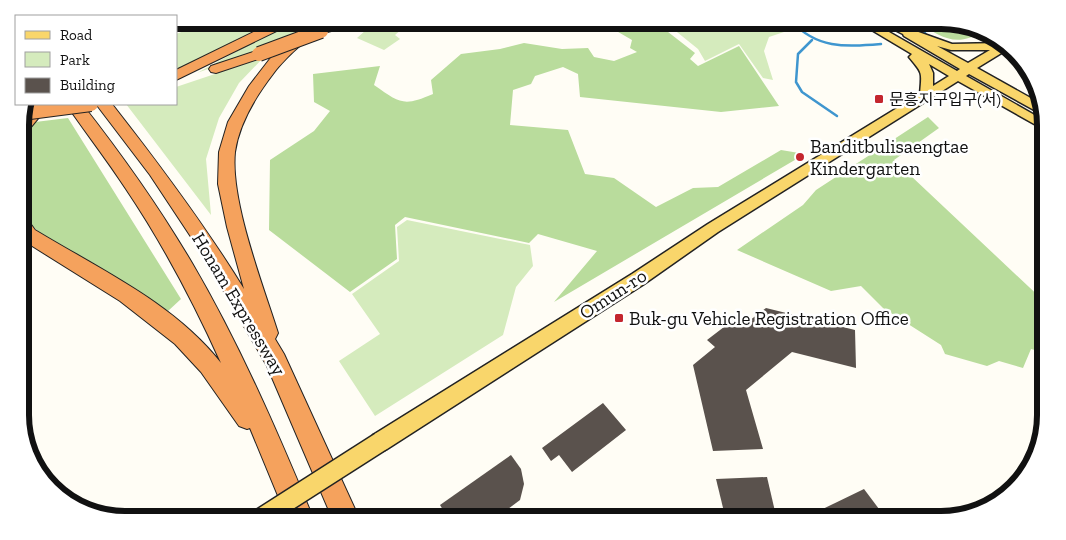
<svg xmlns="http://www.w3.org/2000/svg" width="1066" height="540" font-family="'Zilla Slab','Noto Sans KR',serif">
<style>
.green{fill:#d5ebbd}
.forest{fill:#b9dc9c}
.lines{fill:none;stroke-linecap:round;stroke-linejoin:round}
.stream{stroke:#3f96cf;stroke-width:2.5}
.building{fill:#5a524d}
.major-casing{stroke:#222;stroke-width:3}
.highway-casing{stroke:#222;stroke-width:2}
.major{fill:#f9d66b;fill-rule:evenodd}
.highway{fill:#f5a25d;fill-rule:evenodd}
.major-bridge-casing{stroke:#222;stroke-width:22;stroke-linecap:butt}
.highway-bridge-casing{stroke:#222;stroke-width:16;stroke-linecap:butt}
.major-bridge{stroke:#f9d66b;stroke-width:19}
.highway-bridge{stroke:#f5a25d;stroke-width:14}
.poi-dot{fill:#c4262e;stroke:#fff;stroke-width:2}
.labels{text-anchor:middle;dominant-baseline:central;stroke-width:5;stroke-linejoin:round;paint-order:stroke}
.far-poi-label{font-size:16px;fill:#111;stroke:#fff;text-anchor:start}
.poi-label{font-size:19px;fill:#111;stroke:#fff;text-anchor:start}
.street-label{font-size:19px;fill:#111;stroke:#fff}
.rim{fill:none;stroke:#111;stroke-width:6}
</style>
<rect width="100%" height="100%" fill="#fffdf5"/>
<g class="green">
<path d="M213 20H278L176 73V34Z"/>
<path d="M295 20H315L278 43 197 73Z"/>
<path d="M393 20 403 28 395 35 400 39 384 50 357 38 374 23Z"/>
<path d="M662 20H778L784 32 769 37 764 51 773 80 763 78 739 44 705 61 698 49Z"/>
<path d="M263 58 239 83 219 118 206 159 211 215 126 104H176V87Z"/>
<path d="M407 220 530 245 533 266 516 287 503 335 375 416 339 361 380 334 352 294 399 261 397 227Z"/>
</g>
<g class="forest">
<path d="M925 20H941L986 30C954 49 944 37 915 22Z"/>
<path d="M654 21 695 53 690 59 698 66 739 46 779 106 721 112 580 97 578 74 563 67 535 76 531 84 513 90 510 125 568 130 585 174 614 178 656 207 693 188 718 187 781 150 805 154 554 302 597 251 538 234 529 243 405 217 395 225 397 259 350 292 269 230 270 160 314 131 330 111 314 102 313 74 380 66 374 85C400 103 403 107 433 94L431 80 461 54 500 49 524 43 562 49 588 48 594 57 614 61 637 52 630 48 632 40 606 25Z"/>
<path d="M928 117 939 128 894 160 1046 303V353L1031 349 1023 368 999 361 987 366 945 354 941 345 883 308 861 286 831 291 737 250 803 205 816 190Z"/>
<path d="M68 118 181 299 168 311 107 274 59 251 22 216 20 134 27 123Z"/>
</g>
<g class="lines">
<g class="stream">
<path d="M790 20C817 49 844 47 881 44"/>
<path d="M922 20 921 25 926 35"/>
<path d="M812 40 798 54 796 82 802 92 837 116"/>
</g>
</g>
<g class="building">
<path d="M766 308 855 330 856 368 792 352 746 390 763 449 713 451 693 365 715 347 707 340 737 317 745 324Z"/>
<path d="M603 403 626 430 572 472 559 455 551 461 542 448Z"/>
<path d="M511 455 521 469 524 484 520 500 493 520H449L440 505Z"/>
<path d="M767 477 777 520H726L716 479Z"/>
<path d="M864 489 882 513 868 520H800Z"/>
</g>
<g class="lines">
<g class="major-casing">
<path id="major" d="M855 20H868L957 71 960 69 904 36 903 34 887 26 892 23 896 24 952 44 1001 43 1008 49 977 68 1043 105 1045 116 969 74 966 76 1045 121V130L958 81 718 232 644 284 387 449 380 452 373 449 370 442 373 435 632 274 708 224 920 94C922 71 923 74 909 57L912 54ZM937 46 951 50H990L968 63ZM929 64 949 76 933 86V73Z"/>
</g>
<g class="highway-casing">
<g id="highway">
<path d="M176 20H197L195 23 176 29Z"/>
<path d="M278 20H295L293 23 176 80V70Z"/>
<path d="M320 20H356L354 23C342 28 330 32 318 34 306 37 280 64 273 74 256 96 239 124 235 152 230 201 263 285 278 333L275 339 284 354 360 520H333L267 366 199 249 150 175 96 104H112C159 164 204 224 244 289L227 227 218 184 219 152 228 122 249 86 276 51Z"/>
<path d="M259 50 264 51 266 54 264 57 216 73 211 72 209 69 211 66Z"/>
<path d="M34 104H50L26 133 20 134V119Z"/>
<path d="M66 104H82C122 155 159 207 192 263 240 345 278 433 314 520H288L250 428 247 429 239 426 201 372 175 344 120 301 21 239 20 217 27 219 35 230C99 269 174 303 221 363 194 303 163 244 126 189 107 160 86 133 66 104Z"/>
</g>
</g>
<use href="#major" class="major"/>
<use href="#highway" class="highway"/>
<g class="major-bridge-casing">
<path id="major-bridge" d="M258 520 380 442"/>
</g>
<g class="highway-bridge-casing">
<g id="highway-bridge">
<path d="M259 54 321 31"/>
<path d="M22 113 91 104"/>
</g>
</g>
<use href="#major-bridge" class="major-bridge"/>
<use href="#highway-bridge" class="highway-bridge"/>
</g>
<g class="poi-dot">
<rect x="874" y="94" width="10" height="10" rx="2.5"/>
<circle cx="800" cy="157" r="5"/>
<rect x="614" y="313" width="10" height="10" rx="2.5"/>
</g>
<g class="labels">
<g class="far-poi-label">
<text x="889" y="99">문흥지구입구(서)</text>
</g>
<g class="poi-label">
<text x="810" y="146">Banditbulisaengtae<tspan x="810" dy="22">Kindergarten</tspan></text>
<text x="629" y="318">Buk-gu Vehicle Registration Office</text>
</g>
<g class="street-label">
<text transform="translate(613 294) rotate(-33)">Omun-ro</text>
<text transform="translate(239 304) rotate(59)">Honam Expressway</text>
</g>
</g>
<path d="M0 0H1066V540H0ZM125 29H941A96 96 0 0 1 1037 125V415A96 96 0 0 1 941 511H125A96 96 0 0 1 29 415V125A96 96 0 0 1 125 29Z" fill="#fff" fill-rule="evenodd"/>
<path class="rim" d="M125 29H941A96 96 0 0 1 1037 125V415A96 96 0 0 1 941 511H125A96 96 0 0 1 29 415V125A96 96 0 0 1 125 29Z"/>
<rect x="15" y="15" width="162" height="90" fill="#ffffff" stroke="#a0a0a0"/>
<rect x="25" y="31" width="25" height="8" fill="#f9d66b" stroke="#a0a0a0"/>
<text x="60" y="40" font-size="15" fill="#111111">Road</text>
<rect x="25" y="52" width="25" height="15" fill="#d5ebbd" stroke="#a0a0a0"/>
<text x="60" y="65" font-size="15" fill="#111111">Park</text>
<rect x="25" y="78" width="25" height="15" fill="#5a524d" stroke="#a0a0a0"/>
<text x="60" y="90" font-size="15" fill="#111111">Building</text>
</svg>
